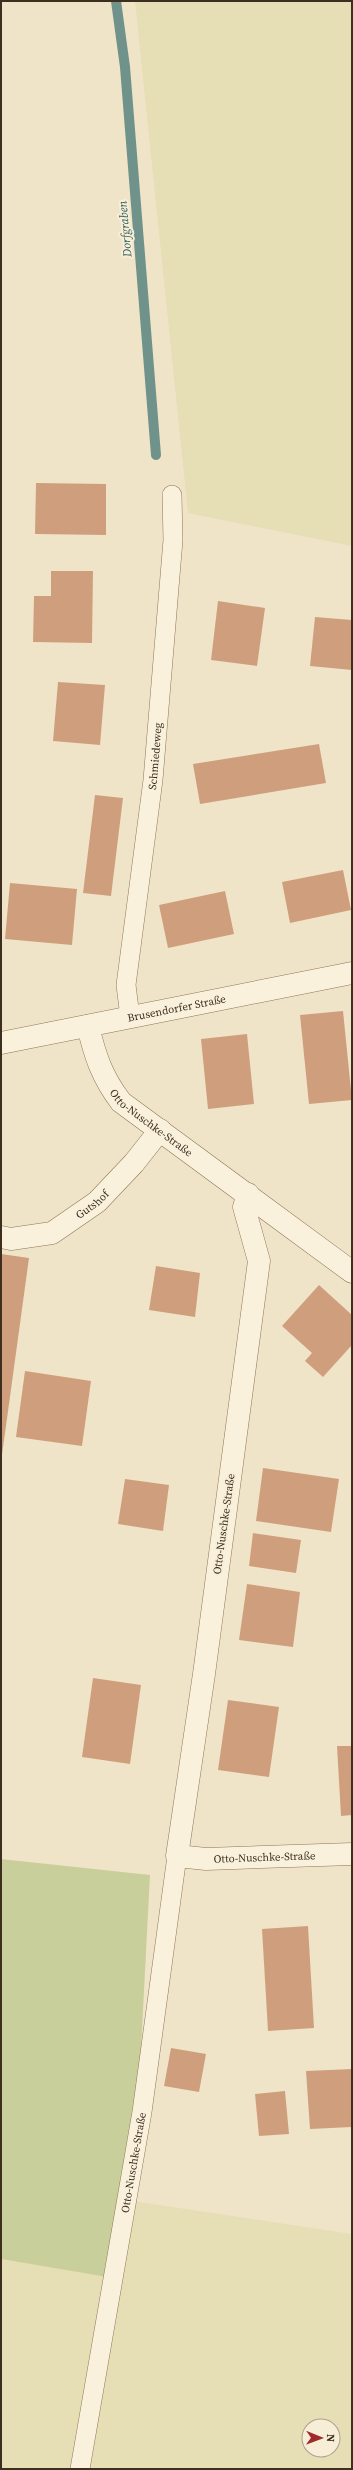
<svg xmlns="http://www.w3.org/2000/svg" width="353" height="2470" font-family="'Source Serif 4',serif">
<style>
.farmland{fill:#e6deb5;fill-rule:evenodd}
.green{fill:#c9cf9b}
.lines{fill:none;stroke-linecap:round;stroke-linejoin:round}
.stream{stroke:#6f938a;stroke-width:10}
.building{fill:#cf9f7d}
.lane-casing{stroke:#8d765c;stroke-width:20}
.street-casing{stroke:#8d765c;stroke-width:23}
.lane{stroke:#faf1dc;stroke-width:19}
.street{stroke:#faf1dc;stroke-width:22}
.labels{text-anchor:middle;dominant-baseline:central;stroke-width:4;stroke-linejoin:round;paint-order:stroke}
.street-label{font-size:11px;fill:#3d2e20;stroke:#f7eed8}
.water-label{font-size:12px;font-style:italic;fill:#2f5d5a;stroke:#f7eed8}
</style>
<rect width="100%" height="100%" fill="#f0e4c8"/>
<g class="farmland">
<path d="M135 1H352V546L188 513Z"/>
<path d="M126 2200 352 2234V2469H1V2259L113 2278ZM309 2426H333V2450H309Z"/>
</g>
<path class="green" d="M1 1859 150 1875 136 2146 113 2278 1 2259Z"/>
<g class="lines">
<path class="stream" d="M116 1 125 67 156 455"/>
</g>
<g class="building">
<path d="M36 483 106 484V535L35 534Z"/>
<path d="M51 571H93L92 643 33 642 34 596H51Z"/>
<path d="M218 601 265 608 257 666 211 660Z"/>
<path d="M315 617 352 620V670L310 666Z"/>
<path d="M58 682 105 685 100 745 53 741Z"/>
<path d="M319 744 326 783 200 804 193 764Z"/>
<path d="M95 795 123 798 111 896 83 893Z"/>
<path d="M343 870 351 910 290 923 282 882Z"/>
<path d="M10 883 77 889 72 945 5 939Z"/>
<path d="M225 891 234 934 168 948 159 905Z"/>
<path d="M343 1011 352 1100 309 1104 300 1015Z"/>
<path d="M247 1034 254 1104 208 1109 201 1039Z"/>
<path d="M1 1254 29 1258 2 1455H1Z"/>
<path d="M156 1266 200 1273 195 1317 149 1310Z"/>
<path d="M319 1285 352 1315V1345L323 1377 305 1361 312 1353 282 1326Z"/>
<path d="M25 1371 91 1381 82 1446 16 1437Z"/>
<path d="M263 1468 339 1479 331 1532 256 1521Z"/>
<path d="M125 1479 169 1485 163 1531 118 1524Z"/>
<path d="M253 1533 301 1540 296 1573 249 1566Z"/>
<path d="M247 1584 300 1592 293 1647 239 1640Z"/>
<path d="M93 1678 141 1685 130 1764 82 1757Z"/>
<path d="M228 1700 279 1707 269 1777 218 1770Z"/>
<path d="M337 1746H352V1815L341 1816Z"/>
<path d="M308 1926 314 2028 268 2031 262 1929Z"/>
<path d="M171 2048 206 2054 199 2092 164 2086Z"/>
<path d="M352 2069V2127L310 2129 306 2071Z"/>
<path d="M285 2091 289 2134 259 2136 255 2094Z"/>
</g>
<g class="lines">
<g class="lane-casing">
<g id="lane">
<path id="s1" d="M130 1017 126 985 153 780 173 540 172 495"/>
<path id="s2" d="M80 2469 142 2112 177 1856"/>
</g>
</g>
<g class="street-casing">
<g id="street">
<path id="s3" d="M88 1026C95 1056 102 1077 121 1102L352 1272"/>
<path id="s4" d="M1 1043 352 973"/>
<path id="s5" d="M248 1194 244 1207 259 1261 204 1674 177 1856 206 1859 352 1854"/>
<path id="s6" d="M1 1237 11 1239 52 1233 97 1202 134 1163 160 1130"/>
</g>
</g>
<use href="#lane" class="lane"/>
<use href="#street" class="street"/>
</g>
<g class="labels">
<g class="street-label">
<text stroke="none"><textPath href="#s1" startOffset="263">Schmiedeweg</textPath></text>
<text stroke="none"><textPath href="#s4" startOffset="179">Brusendorfer Straße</textPath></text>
<text stroke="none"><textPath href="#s3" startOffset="120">Otto-Nuschke-Straße</textPath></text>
<text stroke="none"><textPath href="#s6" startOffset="101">Gutshof</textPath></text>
<text transform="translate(224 1524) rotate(-82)">Otto-Nuschke-Straße</text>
<text stroke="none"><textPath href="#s5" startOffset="758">Otto-Nuschke-Straße</textPath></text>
<text stroke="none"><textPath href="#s2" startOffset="311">Otto-Nuschke-Straße</textPath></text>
</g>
<g class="water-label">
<text transform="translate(125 229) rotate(-95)">Dorfgraben</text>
</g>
</g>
<rect width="353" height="2470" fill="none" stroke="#3d2e20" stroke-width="4"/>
<g transform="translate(321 2438) rotate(91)"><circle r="19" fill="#f7eed8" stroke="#ada18e"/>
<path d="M0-3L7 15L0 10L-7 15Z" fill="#9e2a2b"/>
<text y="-6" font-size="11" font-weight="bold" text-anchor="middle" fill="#3d2e20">N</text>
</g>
</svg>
